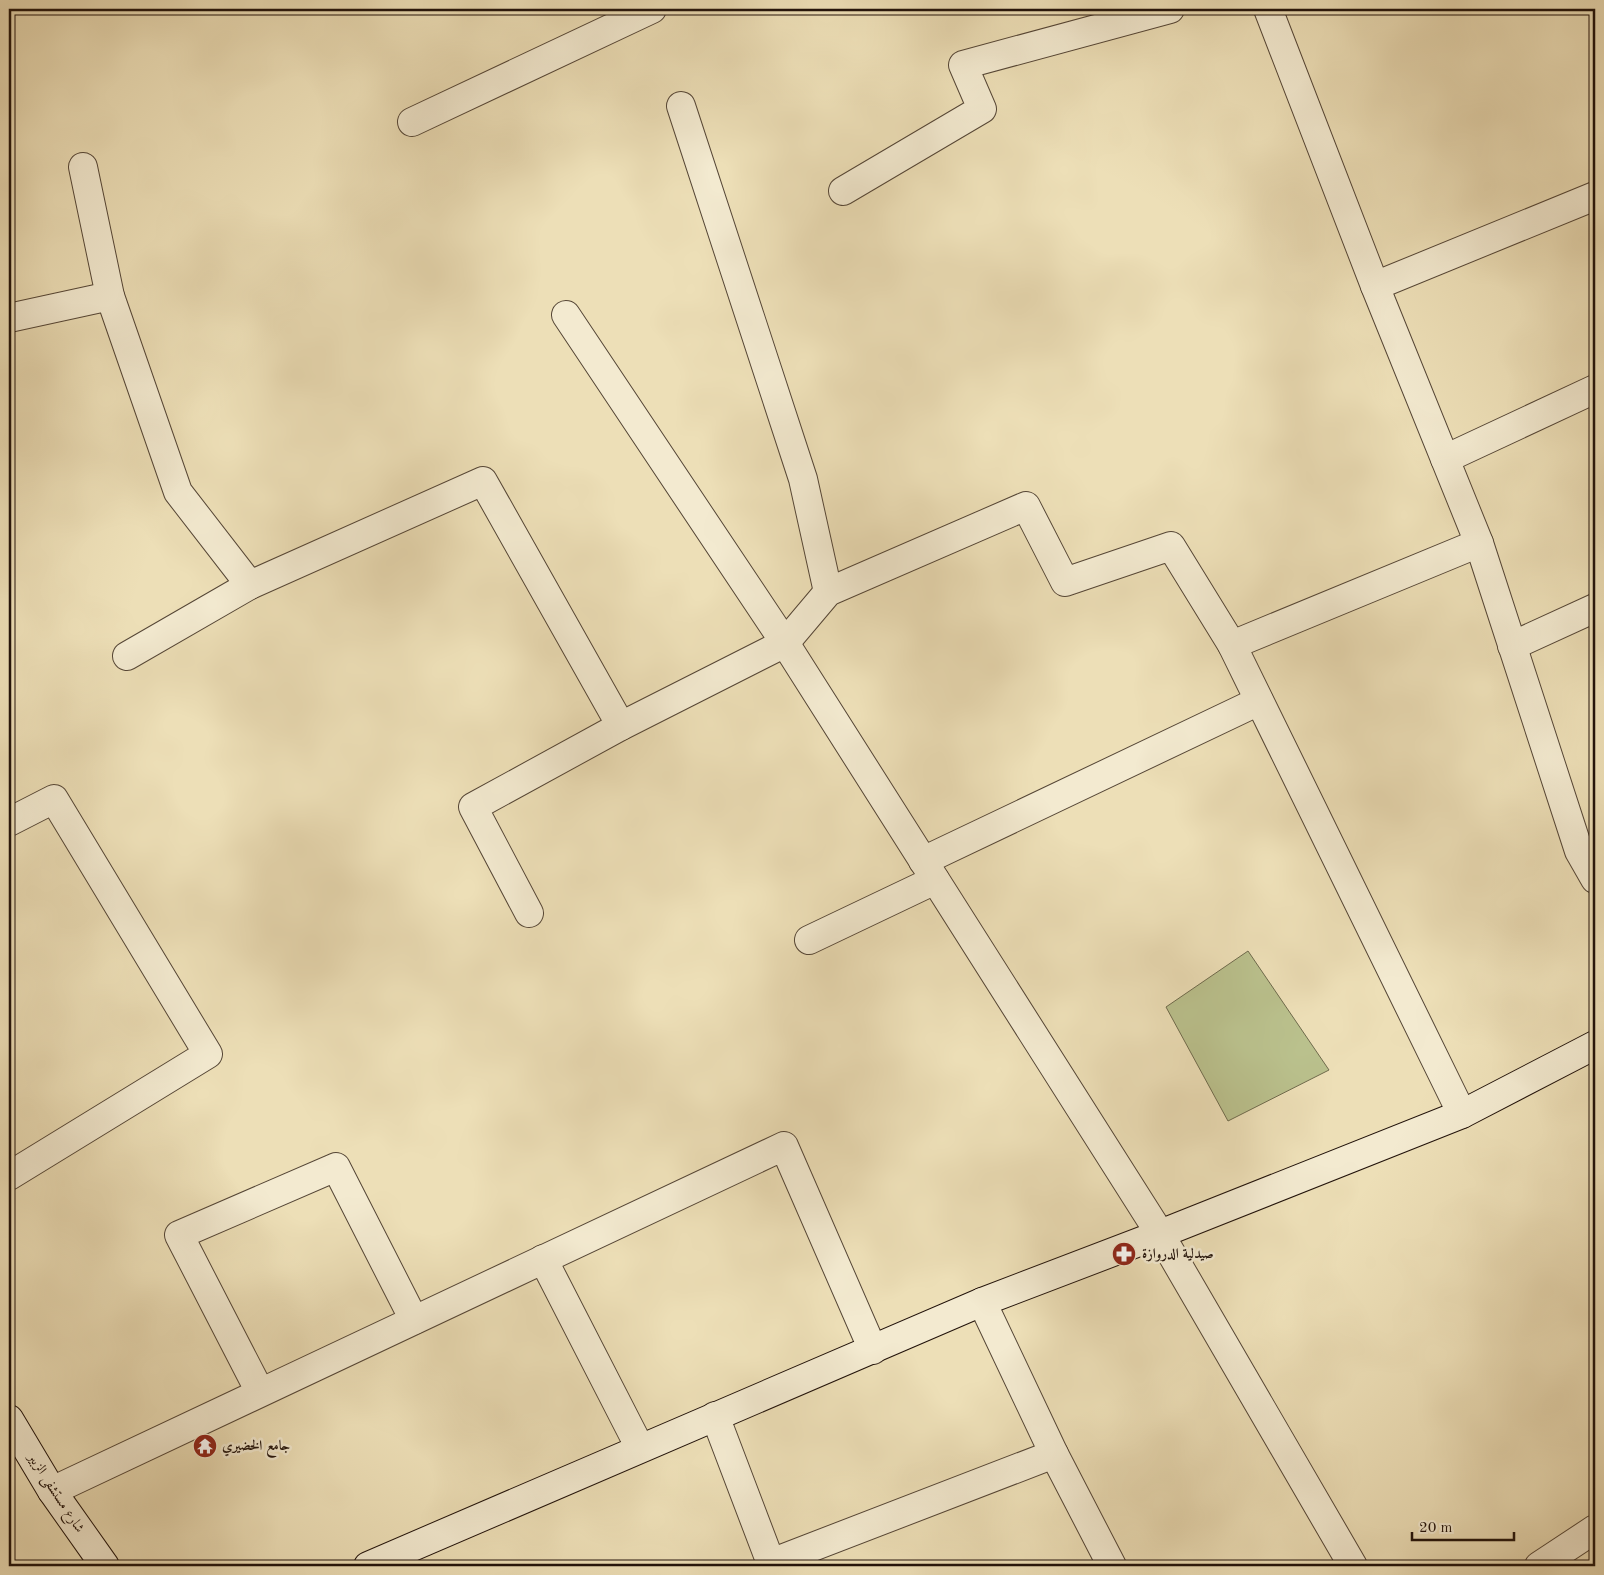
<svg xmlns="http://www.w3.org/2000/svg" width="1604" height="1575" font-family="'Old Standard TT',Amiri,serif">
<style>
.park{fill:#bac18d;stroke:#6e6a4c}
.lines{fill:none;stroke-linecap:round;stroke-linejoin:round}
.street-casing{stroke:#554636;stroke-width:30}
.secondary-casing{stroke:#22130b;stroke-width:30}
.street{stroke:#f3ead0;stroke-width:28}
.secondary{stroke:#f3ead0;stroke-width:28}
.labels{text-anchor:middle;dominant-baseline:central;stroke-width:5;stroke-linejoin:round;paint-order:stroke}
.poi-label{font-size:14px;font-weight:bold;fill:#22130b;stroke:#f3ead0;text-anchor:start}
.street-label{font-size:14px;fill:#22130b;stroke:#f3ead0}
</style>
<rect width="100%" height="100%" fill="#eddfb7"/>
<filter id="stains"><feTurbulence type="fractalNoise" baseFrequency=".004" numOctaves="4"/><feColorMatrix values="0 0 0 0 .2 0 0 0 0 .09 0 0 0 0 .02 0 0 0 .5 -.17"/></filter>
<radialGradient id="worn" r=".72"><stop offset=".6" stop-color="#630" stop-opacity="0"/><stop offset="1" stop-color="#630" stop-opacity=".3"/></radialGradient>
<path class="park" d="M1248 951 1329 1070 1228 1121 1166 1007Z"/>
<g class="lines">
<g class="street-casing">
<g id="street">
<path d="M1268 9 1375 286 1479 543 1579 851 1595 879"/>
<path d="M681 106 803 479 828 592"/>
<path d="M412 122 652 9"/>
<path d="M83 167 110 296 178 492 250 585"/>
<path d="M843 191 982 109 963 65 1170 9"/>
<path d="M1375 286 1595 196"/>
<path d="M566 315 785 643 1160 1234 1353 1566"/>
<path d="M9 318 110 296"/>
<path d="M1445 459 1595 389"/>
<path d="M1232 645 1479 543"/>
<path d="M1512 646 1595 608"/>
<path d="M127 656 250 585 483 481 621 726"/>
<path d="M9 822 54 799 208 1054 9 1176"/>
<path d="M923 861 1259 701"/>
<path d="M529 913 473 807 621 726 785 643 828 592 1026 506 1065 582 1171 546 1232 645 1462 1114"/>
<path d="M809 940 935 880"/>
<path d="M543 1259 640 1448"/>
<path d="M982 1302 1054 1454 1112 1566"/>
<path d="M260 1392 179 1235 336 1167 414 1320"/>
<path d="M715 1416 772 1566"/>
<path d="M52 1491 784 1146 873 1350"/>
<path d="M771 1563 1054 1454"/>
<path d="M1539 1566 1595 1529"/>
</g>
</g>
<g class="secondary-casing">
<g id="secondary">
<path d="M9 1419 52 1491 105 1566"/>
<path d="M368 1566 982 1302 1160 1234 1462 1114 1595 1045"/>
</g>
</g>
<use href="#street" class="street"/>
<use href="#secondary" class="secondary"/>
</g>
<defs>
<g id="pharmacy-disc" transform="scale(1.25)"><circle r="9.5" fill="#8f2418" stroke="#f3ead0"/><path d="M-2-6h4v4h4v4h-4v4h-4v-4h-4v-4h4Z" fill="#fff"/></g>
<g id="temple-disc" transform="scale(1.25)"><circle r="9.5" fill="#8f2418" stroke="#f3ead0"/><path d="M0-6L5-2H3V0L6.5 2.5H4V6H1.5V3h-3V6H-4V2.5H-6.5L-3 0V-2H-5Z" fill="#fff"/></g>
</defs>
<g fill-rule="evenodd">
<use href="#pharmacy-disc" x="1124" y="1254"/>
<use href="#temple-disc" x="205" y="1446"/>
</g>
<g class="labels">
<g class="poi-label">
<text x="1142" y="1254">صيدلية الدروازة</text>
<text x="222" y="1446">جامع الخضيري</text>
</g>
<g class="street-label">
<text transform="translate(56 1493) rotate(57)">شارع مستشفى الزبير</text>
</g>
</g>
<rect width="1604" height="1575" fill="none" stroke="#eddfb7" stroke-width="30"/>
<rect x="10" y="10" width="1584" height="1555" fill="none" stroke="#22130b" stroke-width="2.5"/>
<rect x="15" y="15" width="1574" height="1545" fill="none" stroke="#22130b"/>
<path d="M1412 1532v8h102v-8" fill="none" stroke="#22130b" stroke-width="2.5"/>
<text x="1419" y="1532" font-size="15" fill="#22130b" stroke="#f3ead0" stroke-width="4" paint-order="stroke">20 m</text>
<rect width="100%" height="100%" filter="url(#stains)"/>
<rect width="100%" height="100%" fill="url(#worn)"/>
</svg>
